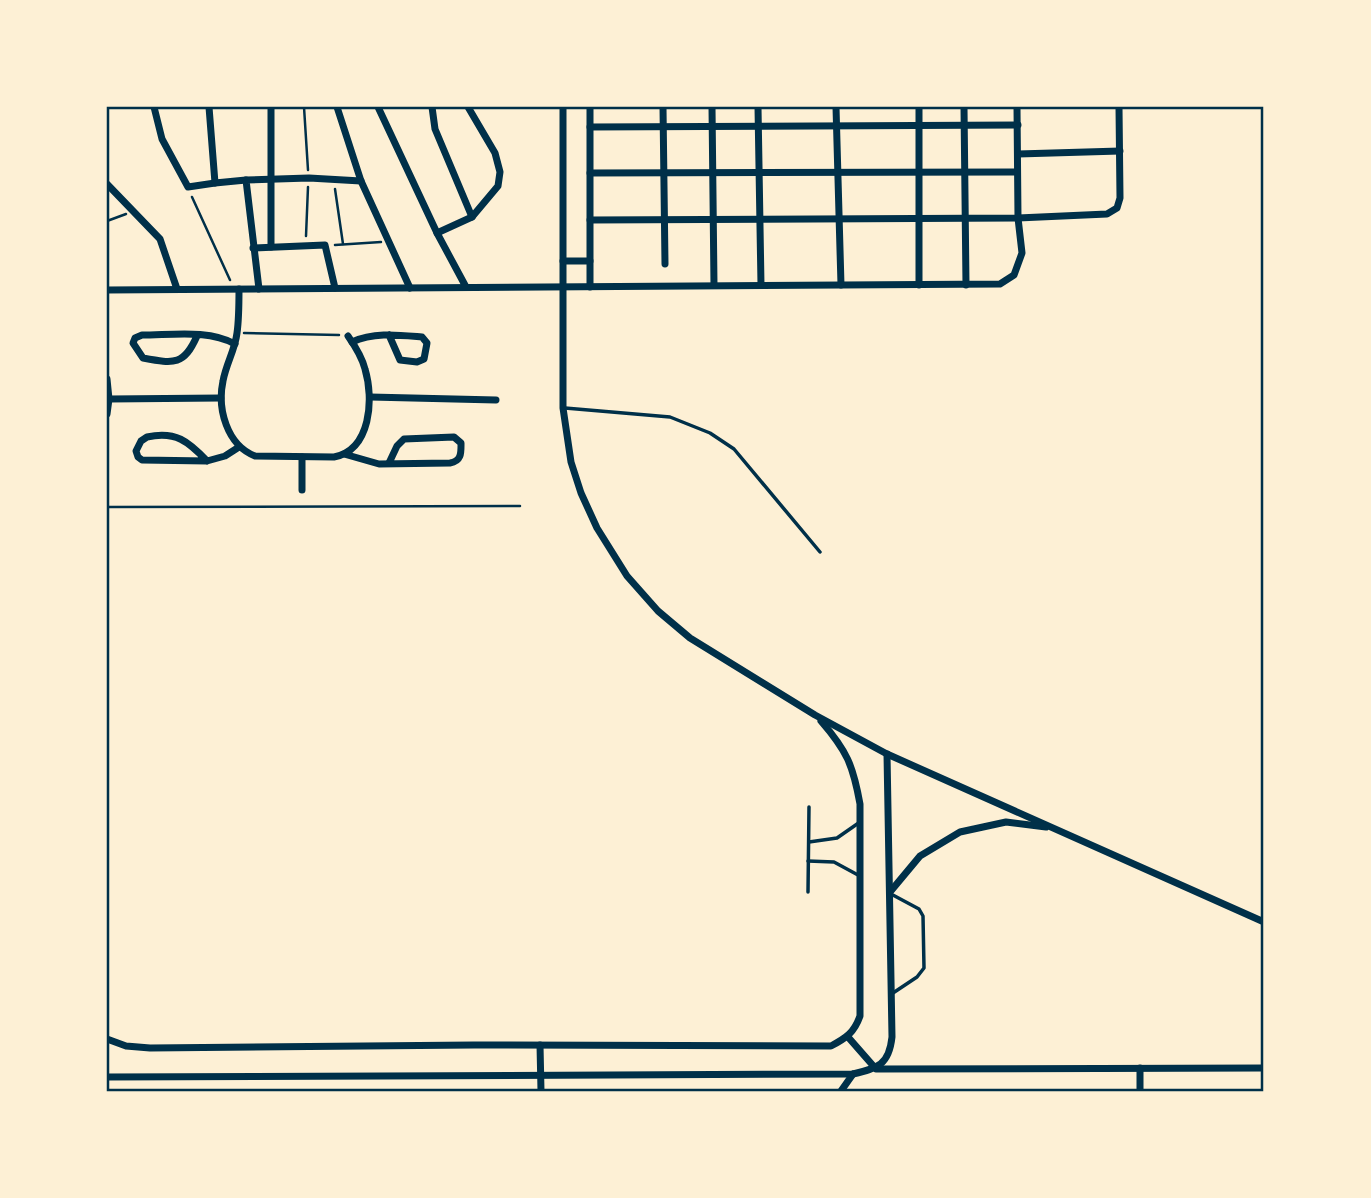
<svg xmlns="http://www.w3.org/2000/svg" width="1371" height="1198" font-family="'Archivo Narrow',sans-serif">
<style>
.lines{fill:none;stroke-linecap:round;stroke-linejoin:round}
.path{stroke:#003049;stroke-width:2.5}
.service{stroke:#003049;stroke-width:3.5}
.minor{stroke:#003049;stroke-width:7}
.neatline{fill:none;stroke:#003049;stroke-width:2.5}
</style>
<rect width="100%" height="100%" fill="#fdf0d5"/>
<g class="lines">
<g class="path">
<path d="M304 107 308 170"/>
<path d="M335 189 343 244"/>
<path d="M192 197 230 280"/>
<path d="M107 221 126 214"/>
<path d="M306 236 308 187"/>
<path d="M335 245 381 242"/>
<path d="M244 333 339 335"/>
<path d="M107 507 520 506"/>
</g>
<g class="service">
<path d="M565 408 670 417 710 433 734 449 820 552"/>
<path d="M809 842 837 838 860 822"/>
<path d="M808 861 834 862 858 875"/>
<path d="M808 892 809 807"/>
<path d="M891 894 919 909 923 916 924 968 917 977 893 993"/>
</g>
<g class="minor">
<path d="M154 107 162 139 188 187 215 183"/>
<path d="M209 107 215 183 246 180"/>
<path d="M271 107V247"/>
<path d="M337 107 361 181 410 288"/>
<path d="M378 107 437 233 466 287"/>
<path d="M432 107 435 129 472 217"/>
<path d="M563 107V408L571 462 581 493 597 528 627 576 658 611 690 638 815 715 887 754 1264 922"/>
<path d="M663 107 665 264"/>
<path d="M712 107 714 285"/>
<path d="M758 107 761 285"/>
<path d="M836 107 841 285"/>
<path d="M919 107V285"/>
<path d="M964 107 966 285"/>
<path d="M590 127 1018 125"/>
<path d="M1018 154 1120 151"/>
<path d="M590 173 1017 172"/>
<path d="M107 184 160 239 177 289"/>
<path d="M590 220 1018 218 1107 214 1117 208 1120 198 1119 107"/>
<path d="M437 233 472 217 498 186 500 172 495 153 468 107"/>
<path d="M253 248 325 245 335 288"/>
<path d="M563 261H590"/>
<path d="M590 287V107"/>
<path d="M239 289C239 303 239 319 237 333 235 350 226 364 223 381 217 409 227 445 255 456L334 457C371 450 374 399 365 369 362 357 355 346 348 336"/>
<path d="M259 289 246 180 309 178 361 181"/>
<path d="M107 290 1000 284 1014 275 1022 253 1018 218 1017 107"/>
<path d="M197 336C184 365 175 364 143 358L133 343 135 338 142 335C171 335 209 329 235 344"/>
<path d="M352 342C374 332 398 335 422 337L427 343 424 359 417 362 400 360 389 335"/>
<path d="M107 379 109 399 107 414"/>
<path d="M370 397 496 400"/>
<path d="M109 399 221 398"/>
<path d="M344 454 379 464 450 463C462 461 461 452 461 443L454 437 404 439 397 446 389 463"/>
<path d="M302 457V490"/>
<path d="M207 461C188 441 176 431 147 437L141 441 136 451 138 457 142 460 207 461 225 456 239 447"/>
<path d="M890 892 920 856 960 832 1006 822 1046 827"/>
<path d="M848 1037 876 1069 1264 1068"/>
<path d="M107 1039 126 1046 150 1048 474 1045 831 1046C846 1038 854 1033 860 1016V804C853 765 847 751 821 721"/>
<path d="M540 1045 541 1091"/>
<path d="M1140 1068V1091"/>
<path d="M107 1077 853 1074C878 1068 889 1065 892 1037L887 754"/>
<path d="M841 1091 853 1074"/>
</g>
</g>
<rect width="1371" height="1198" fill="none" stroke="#fdf0d5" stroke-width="217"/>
<rect x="108" y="108" width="1154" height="982" class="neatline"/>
</svg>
